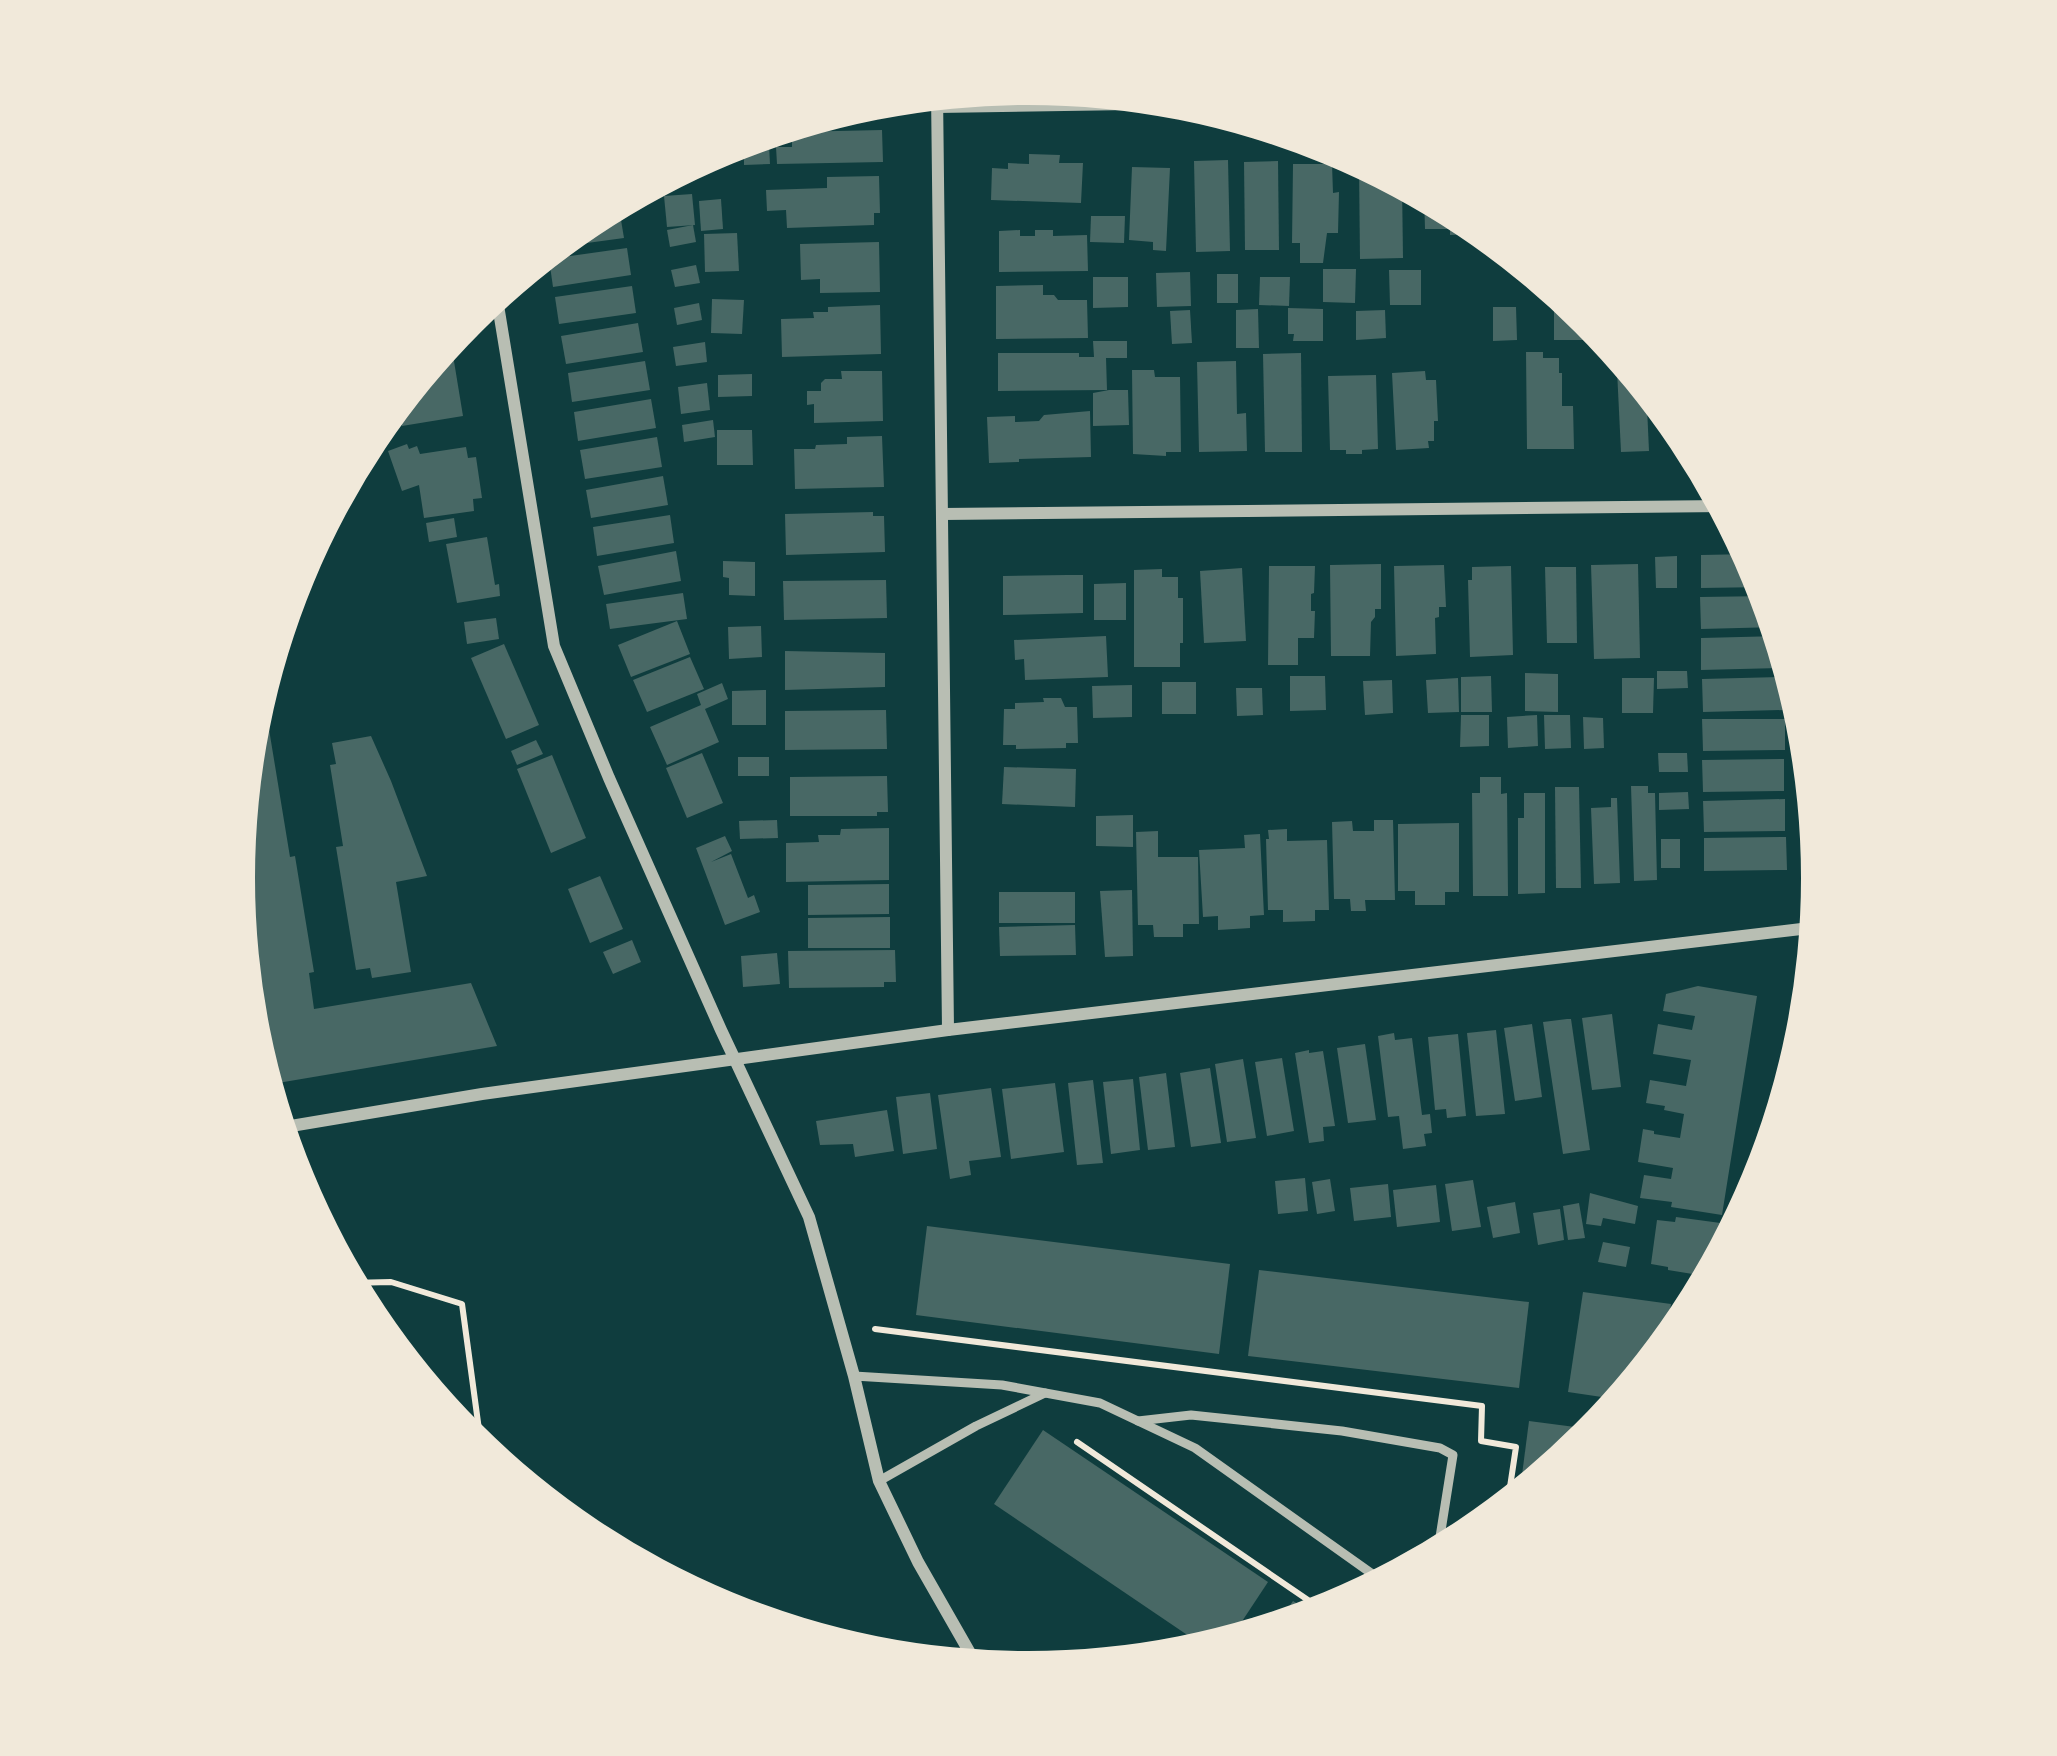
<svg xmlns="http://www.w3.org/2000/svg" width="2057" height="1756" font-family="Rubik,sans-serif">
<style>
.building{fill:#486865}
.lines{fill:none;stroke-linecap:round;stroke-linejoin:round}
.path{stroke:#f1e9da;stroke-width:6}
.service{stroke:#b8beb3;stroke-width:9}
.minor{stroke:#b8beb3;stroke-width:12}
</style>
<rect width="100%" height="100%" fill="#0f3d3e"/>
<g class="building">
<path d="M882 130 883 162 777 164 776 147H792V132Z"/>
<path d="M769 145 770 164 744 165V147Z"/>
<path d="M1029 154 1060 155 1059 163H1083L1081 203 991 200 992 168 1008 169V163L1029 164Z"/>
<path d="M1228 160 1230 251 1196 252 1194 161Z"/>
<path d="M1278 161 1279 250H1245L1244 162Z"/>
<path d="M1368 163 1402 182 1403 258 1360 259 1359 164Z"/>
<path d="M1293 164H1332L1333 193 1339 192 1338 233H1327L1323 263H1300V243H1292Z"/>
<path d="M1132 167 1170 168 1166 251 1153 250V242L1129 240Z"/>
<path d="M879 176 880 213H874V225L787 228 786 210 767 211 766 190 827 188V177Z"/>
<path d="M692 194 695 225 667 227 664 196Z"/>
<path d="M1424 194 1470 218 1478 224V234L1450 235V229H1425Z"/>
<path d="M721 199 723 229 701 231 699 201Z"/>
<path d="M619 208 624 238 550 248 588 217 599 211Z"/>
<path d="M1091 216H1125L1124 243 1090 242Z"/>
<path d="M693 225 696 242 670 247 667 230Z"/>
<path d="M1020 230V236H1035V230H1053V236L1087 235 1088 271 999 272V231Z"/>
<path d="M737 233 739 271 705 272 704 234Z"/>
<path d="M879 242 880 292 820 293V279L801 280 800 244Z"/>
<path d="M627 248 631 275 553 287 549 259Z"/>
<path d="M696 265 700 283 675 287 671 270Z"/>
<path d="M1323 269H1356L1355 303 1323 302Z"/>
<path d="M1389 270H1421V305H1390Z"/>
<path d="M1190 272 1191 306 1157 307 1156 273Z"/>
<rect x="1217" y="274" width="21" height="29"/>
<path d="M1093 277H1128V307L1093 308Z"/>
<path d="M1260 277H1290L1289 306 1259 305Z"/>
<path d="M1043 285V295H1054L1058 300H1087L1088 338 996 339V286Z"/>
<path d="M632 286 636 313 559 324 555 297Z"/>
<path d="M712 299 744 300 742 334 711 333Z"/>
<path d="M699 303 702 320 677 325 674 308Z"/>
<path d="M880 305 881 354 782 357 781 319 814 318 813 312H828V307Z"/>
<path d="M1493 307H1516L1517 340 1493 341Z"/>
<path d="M1554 307H1578L1584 312 1585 340H1554Z"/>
<path d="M1288 308 1323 309V341H1293L1294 334H1288Z"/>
<path d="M1258 309 1259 348H1236V310Z"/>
<path d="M1190 310 1192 343 1172 344 1170 311Z"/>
<path d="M1385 310 1386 338 1356 340V311Z"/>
<path d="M1590 317 1598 326 1608 339H1590Z"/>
<path d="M638 323 643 352 566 364 561 336Z"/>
<path d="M450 337 463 416 402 426 397 401Z"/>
<path d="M1093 341H1127V358H1106L1107 390 998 391V353H1079V357H1094Z"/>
<path d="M705 342 707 362 676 366 673 347Z"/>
<path d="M1526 352H1543V358H1559V373H1562V406H1573L1574 449H1527Z"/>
<path d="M1301 353 1302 452H1265L1263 354Z"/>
<path d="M645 361 650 390 572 402 568 373Z"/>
<path d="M1236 361 1237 414 1246 413 1247 451 1199 452 1197 362Z"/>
<path d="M1633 369 1646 385 1649 451 1621 452 1617 370Z"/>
<path d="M1132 370H1154L1155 377H1180L1181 452H1166V456L1133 454Z"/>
<path d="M841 371H882L883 421 814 423V404L807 405V391H821V383L825 379H842Z"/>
<path d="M1425 371 1426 380H1436L1438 421H1434V441H1428L1429 448 1396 450 1392 373Z"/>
<path d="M752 374V396L718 397V375Z"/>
<path d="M1376 375 1378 449 1362 450V454H1346V450H1330L1328 376Z"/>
<path d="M707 383 710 410 681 414 678 387Z"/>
<path d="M1109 390H1128L1129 425 1093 426V393Z"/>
<path d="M651 399 656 428 578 441 574 412Z"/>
<path d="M1090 411 1091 457 1019 459V462L989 463 987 417 1015 416V422L1039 421 1044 415Z"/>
<path d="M713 420 715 437 684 442 682 425Z"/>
<path d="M1682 428 1689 437 1695 449H1681Z"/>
<path d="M717 430H752L753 465H717Z"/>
<path d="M882 436 884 487 795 489 794 449H815L816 445 847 444V437Z"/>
<path d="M657 437 662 467 585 479 580 450Z"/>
<path d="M407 444 409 449 417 446 420 454 466 447 468 458 476 457 482 498 473 499 474 511 424 518 419 485 402 491 388 451Z"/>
<path d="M663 476 668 505 591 518 586 490Z"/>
<path d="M873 512V516H884L885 552 786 555 785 514Z"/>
<path d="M670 515 674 543 597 556 593 527Z"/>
<path d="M454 518 457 537 429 542 426 523Z"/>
<path d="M487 537 495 585 499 584 500 596 457 603 446 544Z"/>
<path d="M676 551 681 581 604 595 598 566Z"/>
<path d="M1751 554 1766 587 1701 588V555Z"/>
<path d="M1677 556V588H1656L1655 557Z"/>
<path d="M723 561 755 562V596L729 595V578L723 577Z"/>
<path d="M1381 564V609H1375V617L1371 622 1370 656H1331L1330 565Z"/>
<path d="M1638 564 1640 658 1594 659 1591 565Z"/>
<path d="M1444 565 1446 607H1439V617L1435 618 1436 654 1396 656 1394 566Z"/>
<path d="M1269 566H1315L1314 593 1311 594V611H1315L1314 638H1298V665H1268Z"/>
<path d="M1511 566 1513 655 1470 657 1468 580H1472V567Z"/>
<path d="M1545 567H1576L1577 643H1547Z"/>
<path d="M1242 568 1246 641 1204 643 1200 571Z"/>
<path d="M1162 569V577H1178V598H1183V643H1180V667H1134V570Z"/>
<path d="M1067 575H1083V613L1003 615V576Z"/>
<path d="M886 580 887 618 784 620 783 581Z"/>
<path d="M1126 583V620H1094V584Z"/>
<path d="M683 593 687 619 610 629 606 604Z"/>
<path d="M1769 596 1778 627 1701 629 1700 597Z"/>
<path d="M496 618 499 639 467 644 464 622Z"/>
<path d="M677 621 690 654 631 677 618 645Z"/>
<path d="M761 626 762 657 729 659 728 627Z"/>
<path d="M1106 636 1108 677 1025 680 1024 659 1015 660 1014 640Z"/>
<path d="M1781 636 1784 668 1701 670V638Z"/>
<path d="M504 644 539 725 506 739 471 658Z"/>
<path d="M785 651 885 653V687L785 690Z"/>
<path d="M690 657 704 689 647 712 633 680Z"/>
<path d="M1657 671H1687L1688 688 1657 689Z"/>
<path d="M1525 673 1558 674V712L1525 711Z"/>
<path d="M1290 676H1325L1326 710 1290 711Z"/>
<path d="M1491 676 1492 712H1461V677Z"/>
<path d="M1784 677V710L1703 712 1702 679Z"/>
<path d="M1458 678 1459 712 1428 713 1426 680Z"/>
<path d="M1622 678H1654L1653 713H1622Z"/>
<path d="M1392 680 1393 713 1365 715 1363 681Z"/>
<rect x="1162" y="682" width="34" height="32"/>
<path d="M722 683 728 699 705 709 719 742 667 765 650 727 701 705 697 694Z"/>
<path d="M1132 685V717L1093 718 1092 686Z"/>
<path d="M1236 688H1262L1263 715 1237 716Z"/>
<path d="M766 690V725H732V691Z"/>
<path d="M1043 698H1061L1065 707H1077L1078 743H1066V748L1016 749V745H1003L1004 709H1015V703L1044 702Z"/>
<path d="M886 710 887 749 785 750V711Z"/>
<path d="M1461 715H1489V746L1460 747Z"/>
<path d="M1537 715 1538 746 1508 748 1507 717Z"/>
<path d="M1544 715H1570L1571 748 1545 749Z"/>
<path d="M256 716 268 723 290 857 295 856 314 972 309 973 314 1009 471 983 497 1046 266 1085 250 1032 235 877 250 722 252 717Z"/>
<path d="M1583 717 1603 718 1604 748 1584 749Z"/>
<path d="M1702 719H1785V750L1703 751Z"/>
<path d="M371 736 391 781 427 876 396 882 411 972 372 978 370 968 356 970 336 847 343 846 330 765 336 764 332 743Z"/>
<path d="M536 740 543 754 517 765 511 751Z"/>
<path d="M702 753 723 803 687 818 666 768Z"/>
<path d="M1658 753H1687L1688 772H1659Z"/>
<path d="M552 755 586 838 551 853 517 769Z"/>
<rect x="738" y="757" width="31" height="19"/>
<path d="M1784 759V791L1703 792 1702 760Z"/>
<path d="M1004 767 1076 769 1075 807 1002 804Z"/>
<path d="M887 776 888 812H877V816H790V777Z"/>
<path d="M1480 777H1501V794L1507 793 1508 896H1473L1472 793H1480Z"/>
<path d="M1631 786H1648V793H1655L1657 880 1634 881Z"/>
<path d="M1555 787H1579L1581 888H1556Z"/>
<path d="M1688 792 1689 809 1659 810V793Z"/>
<path d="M1524 793H1545V893L1518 894V818H1524Z"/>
<path d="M1611 798H1617L1620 883 1594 884 1591 808 1611 807Z"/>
<path d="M1785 799V831L1704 832 1703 801Z"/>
<path d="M1133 815V847L1096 846V816Z"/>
<path d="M777 820 778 838 740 839 739 821Z"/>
<path d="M1374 820H1393L1395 900H1365L1366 911H1351L1350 899H1334L1332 822 1352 821 1353 831H1374Z"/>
<path d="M1459 823V892H1445V905H1415V891H1398V824Z"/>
<path d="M889 828V880L786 882V843L819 842 818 835H840L841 829Z"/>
<path d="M1287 829V841L1327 840 1329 910H1315V921L1283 922V910H1268L1266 839H1269L1268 830Z"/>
<path d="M1158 831V857H1198L1199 924H1183V937H1154L1153 925H1138L1136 832Z"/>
<path d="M1260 834 1264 915 1250 916V928L1218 930V916L1203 917 1199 850 1245 848 1244 835Z"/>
<path d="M725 836 732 851 711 862 731 854 748 898 754 895 760 912 725 925 696 848Z"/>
<path d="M1786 837 1787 870 1704 871V838Z"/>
<rect x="1661" y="839" width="19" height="29"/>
<path d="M600 876 623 929 590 943 568 889Z"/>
<path d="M889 884V914L808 915V885Z"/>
<path d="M1132 890 1133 956 1105 957 1100 891Z"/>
<rect x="999" y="892" width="76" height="31"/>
<path d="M890 917V948H808V918Z"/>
<path d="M1075 925 1076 955 1000 956 999 927Z"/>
<path d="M632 940 641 962 613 974 603 952Z"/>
<path d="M895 950 896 982H884V987L789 988 788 951Z"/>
<path d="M777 953 780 984 743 987 741 956Z"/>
<path d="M1698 986 1757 996 1722 1215 1671 1207 1672 1202 1640 1198 1644 1175 1671 1179 1673 1168 1638 1162 1643 1129 1654 1131V1134L1680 1138 1684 1114 1664 1110 1665 1106 1646 1103 1650 1080 1686 1086 1691 1060 1653 1054 1658 1024 1692 1030 1695 1016 1663 1011 1666 994Z"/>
<path d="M1612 1014 1621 1087 1592 1090 1582 1018Z"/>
<path d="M1567 1019H1571L1590 1150 1563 1154 1543 1022Z"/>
<path d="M1532 1024 1542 1097 1515 1101 1504 1028Z"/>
<path d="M1496 1030 1505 1114 1476 1116 1467 1033Z"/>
<path d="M1394 1033 1395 1040 1412 1038 1422 1115 1430 1114 1432 1133 1424 1134 1426 1146 1403 1149 1399 1116 1388 1117 1378 1036Z"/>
<path d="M1458 1034 1466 1116 1447 1118 1446 1109 1435 1110 1428 1037Z"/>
<path d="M1365 1044 1376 1120 1348 1123 1337 1048Z"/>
<path d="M1309 1050V1053L1323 1051 1335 1126 1323 1127 1324 1141 1309 1143 1295 1053Z"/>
<path d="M1282 1058 1294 1131 1267 1136 1255 1062Z"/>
<path d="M1243 1059 1256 1138 1227 1142 1215 1064Z"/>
<path d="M1210 1068 1221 1143 1191 1147 1180 1073Z"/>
<path d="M1166 1073 1175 1147 1148 1150 1139 1077Z"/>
<path d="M1133 1079 1140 1150 1111 1154 1103 1082Z"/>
<path d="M1093 1080 1103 1163 1077 1165 1068 1083Z"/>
<path d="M1055 1083 1064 1152 1011 1159 1002 1089Z"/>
<path d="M991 1088 1001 1157 969 1161 971 1175 950 1179 938 1095Z"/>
<path d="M930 1093 937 1149 903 1154 896 1097Z"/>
<path d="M887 1110 894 1151 855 1157 853 1144 820 1145 816 1121Z"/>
<path d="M1305 1178 1308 1211 1278 1214 1275 1181Z"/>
<path d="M1330 1179 1335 1211 1317 1214 1312 1182Z"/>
<path d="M1473 1180 1481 1227 1452 1231 1445 1184Z"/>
<path d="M1388 1184 1391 1217 1354 1221 1350 1188Z"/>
<path d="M1436 1185 1440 1222 1397 1227 1393 1190Z"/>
<path d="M1590 1193 1638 1206 1635 1224 1603 1218 1601 1226 1586 1224Z"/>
<path d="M1515 1202 1520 1233 1493 1238 1487 1207Z"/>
<path d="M1579 1203 1585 1238 1568 1240 1563 1206Z"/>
<path d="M1560 1209 1564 1240 1538 1245 1533 1213Z"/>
<path d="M1676 1217 1728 1224 1724 1254 1711 1277 1668 1270V1267L1651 1264 1657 1220 1675 1222Z"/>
<path d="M927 1226 1230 1264 1219 1354 916 1315Z"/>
<path d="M1603 1242 1630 1247 1626 1267 1598 1262Z"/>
<path d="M1259 1270 1529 1302 1519 1388 1248 1356Z"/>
<path d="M1583 1292 1671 1304 1665 1348 1622 1400 1568 1392Z"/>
<path d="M1529 1421 1598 1430 1589 1440 1519 1498Z"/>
<path d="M1043 1430 1268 1582 1227 1644 1208 1649 994 1504Z"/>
<path d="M1293 1601 1317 1616 1274 1629Z"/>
</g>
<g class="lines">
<g class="path">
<path d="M349 1283 391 1282 462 1304 482 1452"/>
<path d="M875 1329 1482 1406 1481 1441 1516 1447 1507 1507"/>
<path d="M1077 1442 1327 1613"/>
</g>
<g class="service">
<path d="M854 1376 1002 1385 1100 1403 1195 1448 1385 1583"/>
<path d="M1138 1421 1191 1415 1342 1431 1440 1448 1453 1455 1437 1556"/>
<path d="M879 1481 976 1426 1045 1393"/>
</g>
<g class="minor">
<path d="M937 93 948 1030"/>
<path d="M937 107 1195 103"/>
<path d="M496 293 554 646 609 778 721 1030 809 1217 854 1376 879 1481 918 1562 978 1667"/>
<path d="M942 514 1725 506"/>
<path d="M279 1128 482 1094 948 1030 1818 927"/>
</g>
</g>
<path d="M0 0H2057V1756H0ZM255 878a773 773 0 1 1 1546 0a773 773 0 1 1-1546 0Z" fill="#f1e9da" fill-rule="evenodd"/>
</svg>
